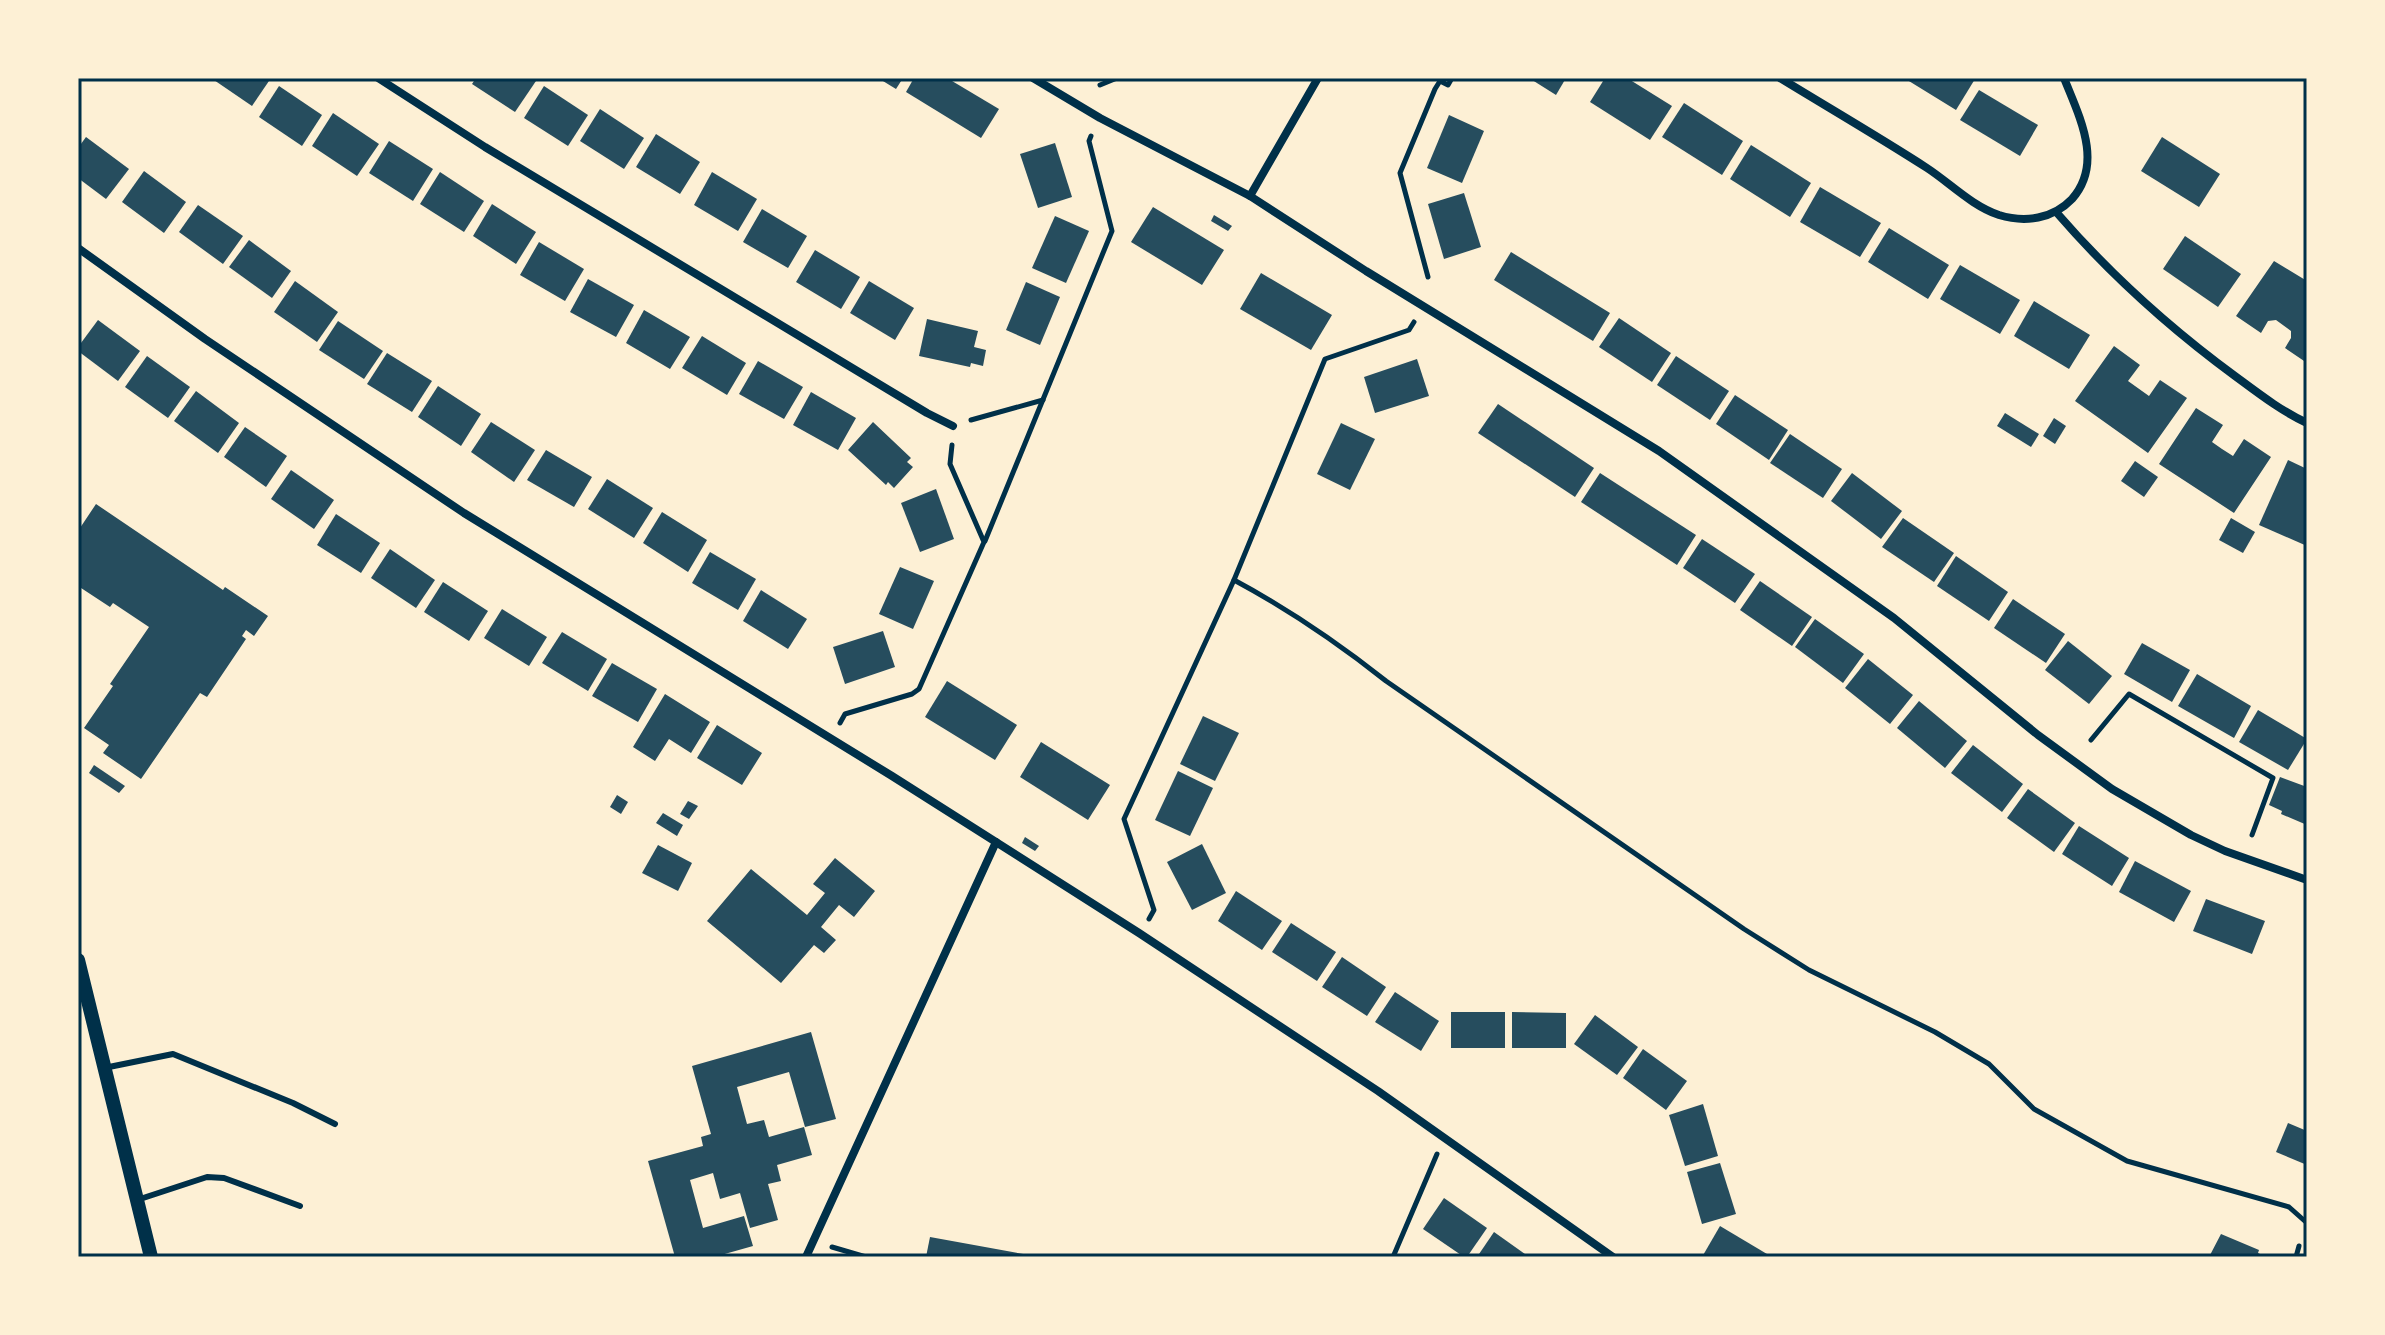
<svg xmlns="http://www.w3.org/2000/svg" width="2385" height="1335" font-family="'Exo 2',sans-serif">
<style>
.building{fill:#264d5e}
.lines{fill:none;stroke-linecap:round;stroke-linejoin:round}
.path{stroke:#003049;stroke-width:5}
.service{stroke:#003049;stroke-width:6}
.minor{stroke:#003049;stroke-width:8}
.tertiary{stroke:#003049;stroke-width:14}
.neatline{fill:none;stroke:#003049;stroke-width:3}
</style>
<rect width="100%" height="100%" fill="#fdf0d5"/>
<g class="building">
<path d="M211 78H271L252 106Z"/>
<path d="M476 78H531L536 81 515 112 472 84Z"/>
<path d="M878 78H903L896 89Z"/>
<path d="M914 78H947L999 109 981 138 906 92Z"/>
<path d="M1529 78H1566L1556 95Z"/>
<path d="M1605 78H1627L1672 106 1650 140 1590 102Z"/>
<path d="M1904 78H1973L1975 79 1956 110Z"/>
<path d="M279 86 322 115 302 146 259 117Z"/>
<path d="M544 86 588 115 568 146 524 118Z"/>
<path d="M1979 90 2038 125 2020 156 1960 120Z"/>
<path d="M1684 103 1743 141 1722 175 1662 137Z"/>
<path d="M600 109 644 138 624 169 580 141Z"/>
<path d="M333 113 379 144 357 176 312 146Z"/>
<path d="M1449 115 1484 131 1462 183 1427 168Z"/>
<path d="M656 134 700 162 680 194 636 167Z"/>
<path d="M86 137 129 169 106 199 78 178V148Z"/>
<path d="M2162 137 2220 174 2199 207 2141 171Z"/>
<path d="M389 141 433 169 413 201 369 173Z"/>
<path d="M1055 143 1072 197 1038 208 1020 154Z"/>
<path d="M1751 145 1811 183 1790 217 1730 179Z"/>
<path d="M144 171 186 202 164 233 122 202Z"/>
<path d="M440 172 484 201 464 232 420 204Z"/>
<path d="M712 172 757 199 738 231 694 205Z"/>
<path d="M1820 187 1881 223 1860 257 1800 222Z"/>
<path d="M1464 193 1481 247 1444 259 1428 204Z"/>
<path d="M492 204 536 232 516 264 473 236Z"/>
<path d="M198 205 243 236 223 264 179 232Z"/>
<path d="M1153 207 1224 250 1202 285 1131 242Z"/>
<path d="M762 209 807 236 788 268 743 242Z"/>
<path d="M1214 215 1232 226 1228 231 1211 221Z"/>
<path d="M1055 216 1089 231 1066 283 1032 268Z"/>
<path d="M1889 228 1949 265 1928 299 1868 262Z"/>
<path d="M2185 236 2241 274 2218 307 2163 269Z"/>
<path d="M249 240 291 271 272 298 229 267Z"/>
<path d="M539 242 584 269 565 301 520 275Z"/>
<path d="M815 250 860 277 841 309 796 282Z"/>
<path d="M1511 252 1610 313 1593 341 1494 280Z"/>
<path d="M2274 261 2307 281V363L2285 348 2291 338V331L2276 320 2268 321 2261 333 2236 316Z"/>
<path d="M1960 265 2020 300 2000 334 1940 299Z"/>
<path d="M1261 273 1332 315 1311 350 1240 309Z"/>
<path d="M588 279 634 305 616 337 570 312Z"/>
<path d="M295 281 338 312 317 342 274 312Z"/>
<path d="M869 281 914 308 895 340 850 313Z"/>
<path d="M1026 282 1060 297 1040 345 1006 330Z"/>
<path d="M2034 301 2090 335 2069 369 2014 336Z"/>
<path d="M644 310 690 337 670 369 626 343Z"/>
<path d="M1619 318 1671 353 1652 382 1599 347Z"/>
<path d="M927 319 978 331 974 347 986 350 983 366 971 363 970 367 919 356Z"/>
<path d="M98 320 140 351 118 381 78 351V347Z"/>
<path d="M338 321 383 351 364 379 319 350Z"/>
<path d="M702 336 746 363 727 395 682 368Z"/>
<path d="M2114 346 2140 365 2128 381 2149 396 2160 380 2187 398 2148 453 2075 401Z"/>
<path d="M387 353 432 381 412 412 367 384Z"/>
<path d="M147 356 190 387 168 418 125 387Z"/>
<path d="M1676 356 1729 391 1710 420 1657 385Z"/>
<path d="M1417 359 1429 396 1375 413 1364 377Z"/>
<path d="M758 361 803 387 784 419 739 394Z"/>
<path d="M438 386 481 414 461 446 418 417Z"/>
<path d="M196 391 239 423 218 453 174 421Z"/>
<path d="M811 392 856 418 838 450 793 425Z"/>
<path d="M1735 395 1788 430 1769 460 1716 424Z"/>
<path d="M1498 404 1594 468 1575 497 1478 433Z"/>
<path d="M2196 408 2223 425 2212 442 2222 449 2233 456 2244 439 2271 457 2234 513 2159 464Z"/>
<path d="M2005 413 2039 434 2031 447 1997 426Z"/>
<path d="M2054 418 2066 426 2055 444 2043 436Z"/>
<path d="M491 422 535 450 514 482 471 452Z"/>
<path d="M873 422 911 458 907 462 913 467 894 488 888 482 886 485 848 450Z"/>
<path d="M1341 423 1375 439 1350 490 1317 474Z"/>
<path d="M245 427 287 456 266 487 224 457Z"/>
<path d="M1790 434 1842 469 1823 498 1770 463Z"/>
<path d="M546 450 592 477 574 507 527 480Z"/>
<path d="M2288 460 2307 469V546L2259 525Z"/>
<path d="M2135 461 2158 477 2144 497 2121 481Z"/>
<path d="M291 470 334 500 314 529 271 499Z"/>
<path d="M1600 473 1696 535 1677 565 1581 502Z"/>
<path d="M1852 473 1902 511 1881 539 1831 501Z"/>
<path d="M607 479 653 508 634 538 588 509Z"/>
<path d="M936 489 954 539 920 552 901 503Z"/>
<path d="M96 504 223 590 225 587 268 616 254 636 246 630 242 636 246 639 207 697 200 693 141 779 103 753 109 745 84 728 113 686 110 684 149 627 113 603 110 607 78 586 80 580 78 531Z"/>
<path d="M662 512 707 540 688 572 643 543Z"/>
<path d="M336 514 380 543 361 573 317 545Z"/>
<path d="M1903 518 1954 553 1934 582 1882 547Z"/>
<path d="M2231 518 2255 532 2243 553 2219 540Z"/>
<path d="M1702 539 1755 574 1735 603 1683 568Z"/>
<path d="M390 549 435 580 416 608 371 578Z"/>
<path d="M710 552 756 579 738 610 692 583Z"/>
<path d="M1956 556 2008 592 1989 621 1937 586Z"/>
<path d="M900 567 934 581 913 629 879 614Z"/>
<path d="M1760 581 1812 617 1792 646 1740 610Z"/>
<path d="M443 582 488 611 469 641 424 612Z"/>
<path d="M761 590 807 619 788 649 743 621Z"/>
<path d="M2013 599 2065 634 2046 663 1994 628Z"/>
<path d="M502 609 547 637 529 666 484 638Z"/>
<path d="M1815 619 1864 654 1843 683 1795 647Z"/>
<path d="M883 631 895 667 845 684 833 647Z"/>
<path d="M562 632 607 659 588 691 542 663Z"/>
<path d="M2068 641 2112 676 2089 704 2045 670Z"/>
<path d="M2142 643 2190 670 2172 702 2124 674Z"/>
<path d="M1868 659 1913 695 1890 724 1845 688Z"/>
<path d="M612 663 657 689 638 722 592 696Z"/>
<path d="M2197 674 2251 706 2234 738 2178 706Z"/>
<path d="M947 681 1017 725 995 760 925 717Z"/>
<path d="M665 694 710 722 691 753 669 739 655 761 633 747Z"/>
<path d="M1919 701 1967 741 1945 768 1897 728Z"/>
<path d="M2258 710 2307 739 2288 770 2239 742Z"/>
<path d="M1203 716 1239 733 1215 781 1180 764Z"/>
<path d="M717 725 762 753 742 785 697 758Z"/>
<path d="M1041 742 1110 785 1088 820 1020 777Z"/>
<path d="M1973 745 2023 784 2002 812 1951 773Z"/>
<path d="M94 765 125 786 119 793 89 773Z"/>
<path d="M1178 771 1213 788 1190 836 1155 820Z"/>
<path d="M2280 777 2307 787V825L2281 814 2282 811 2269 805Z"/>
<path d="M2028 789 2075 823 2054 852 2007 818Z"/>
<path d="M617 795 628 802 621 814 610 807Z"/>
<path d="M688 801 698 806 689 819 680 814Z"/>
<path d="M663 813 683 825 677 836 656 823Z"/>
<path d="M2079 826 2129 858 2112 886 2062 854Z"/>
<path d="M1025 837 1039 846 1035 851 1022 843Z"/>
<path d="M1202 844 1226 893 1192 910 1167 862Z"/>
<path d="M658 845 692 863 678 891 642 873Z"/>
<path d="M835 858 875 891 854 917 839 905 821 927 836 940 824 953 814 945 781 983 707 921 751 869 807 915 825 893 813 884Z"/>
<path d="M2135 861 2191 891 2174 922 2119 892Z"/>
<path d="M1236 891 1282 921 1262 950 1218 921Z"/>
<path d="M2206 899 2265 921 2252 954 2193 931Z"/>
<path d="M1291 923 1336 952 1317 981 1272 952Z"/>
<path d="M1342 957 1386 987 1367 1016 1322 987Z"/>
<path d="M1395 992 1439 1021 1421 1051 1375 1022Z"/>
<rect x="1451" y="1012" width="54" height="36"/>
<path d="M1512 1012 1566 1013V1048H1512Z"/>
<path d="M1595 1015 1638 1047 1617 1075 1574 1044Z"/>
<path d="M811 1032 836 1119 805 1127 789 1072 737 1087 747 1124 764 1120 769 1137 804 1127 812 1155 777 1165 781 1181 768 1184 778 1220 750 1228 740 1193 720 1199 713 1173 690 1180 703 1228 744 1216 753 1246 714 1257H675L648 1161 703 1146 701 1137 711 1134 692 1066Z"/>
<path d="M1643 1049 1687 1081 1666 1110 1623 1078Z"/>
<path d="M1703 1104 1718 1156 1685 1166 1669 1115Z"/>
<path d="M2288 1123 2307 1131V1165L2276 1152Z"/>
<path d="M1720 1163 1736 1214 1702 1224 1687 1172Z"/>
<path d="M1444 1198 1487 1228 1467 1257H1464L1423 1229Z"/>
<path d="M1720 1226 1767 1254 1765 1257H1702Z"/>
<path d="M1494 1232 1529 1257H1477Z"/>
<path d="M2221 1234 2259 1250 2258 1253 2266 1257H2209Z"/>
<path d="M930 1237 1029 1255 1028 1257H926Z"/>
</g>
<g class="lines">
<g class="path">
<path d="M1100 85 1117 78"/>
<path d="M1428 277 1400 173 1435 89 1440 81 1448 85 1452 78"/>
<path d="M971 420 1043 400"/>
<path d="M985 541 1112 231 1089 141 1091 136"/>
<path d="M1234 580C1288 609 1338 643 1386 681L1744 929 1809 970 1935 1032 1989 1064 2034 1109 2127 1161 2289 1207 2307 1223"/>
<path d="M840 723 845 714 912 694 919 689 984 542 950 464 952 445"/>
<path d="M2091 740 2129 694 2273 778 2252 835"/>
<path d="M1149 919 1154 910 1124 819 1234 580 1325 359 1409 330 1414 322"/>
<path d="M832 1247 866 1257"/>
<path d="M1393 1257 1437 1154"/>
<path d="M2296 1257 2299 1246"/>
</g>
<g class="service">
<path d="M104 1068 173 1054 293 1103 335 1124"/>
<path d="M137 1200 207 1177 224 1178 300 1206"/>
</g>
<g class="minor">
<path d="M378 78 485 147 927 413 953 426"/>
<path d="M1033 78 1100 118 1250 196 1366 271 1659 451 1894 618 2038 735 2112 789 2191 835 2225 851 2307 880"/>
<path d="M1780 78C1829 108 1879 137 1927 168 1950 183 1972 206 1999 215 2025 223 2053 219 2072 199 2104 163 2079 116 2064 78"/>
<path d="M1250 196 1318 78"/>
<path d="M2057 213C2109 273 2171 329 2235 376 2258 393 2281 411 2307 423"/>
<path d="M78 248 205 339 464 513 892 776 1139 933 1378 1091 1613 1257"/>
<path d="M806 1257 996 842"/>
</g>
<path class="tertiary" d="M78 960 151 1257"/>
</g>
<rect width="2385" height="1335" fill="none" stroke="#fdf0d5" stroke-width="160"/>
<rect x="80" y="80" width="2225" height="1175" class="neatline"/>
</svg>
